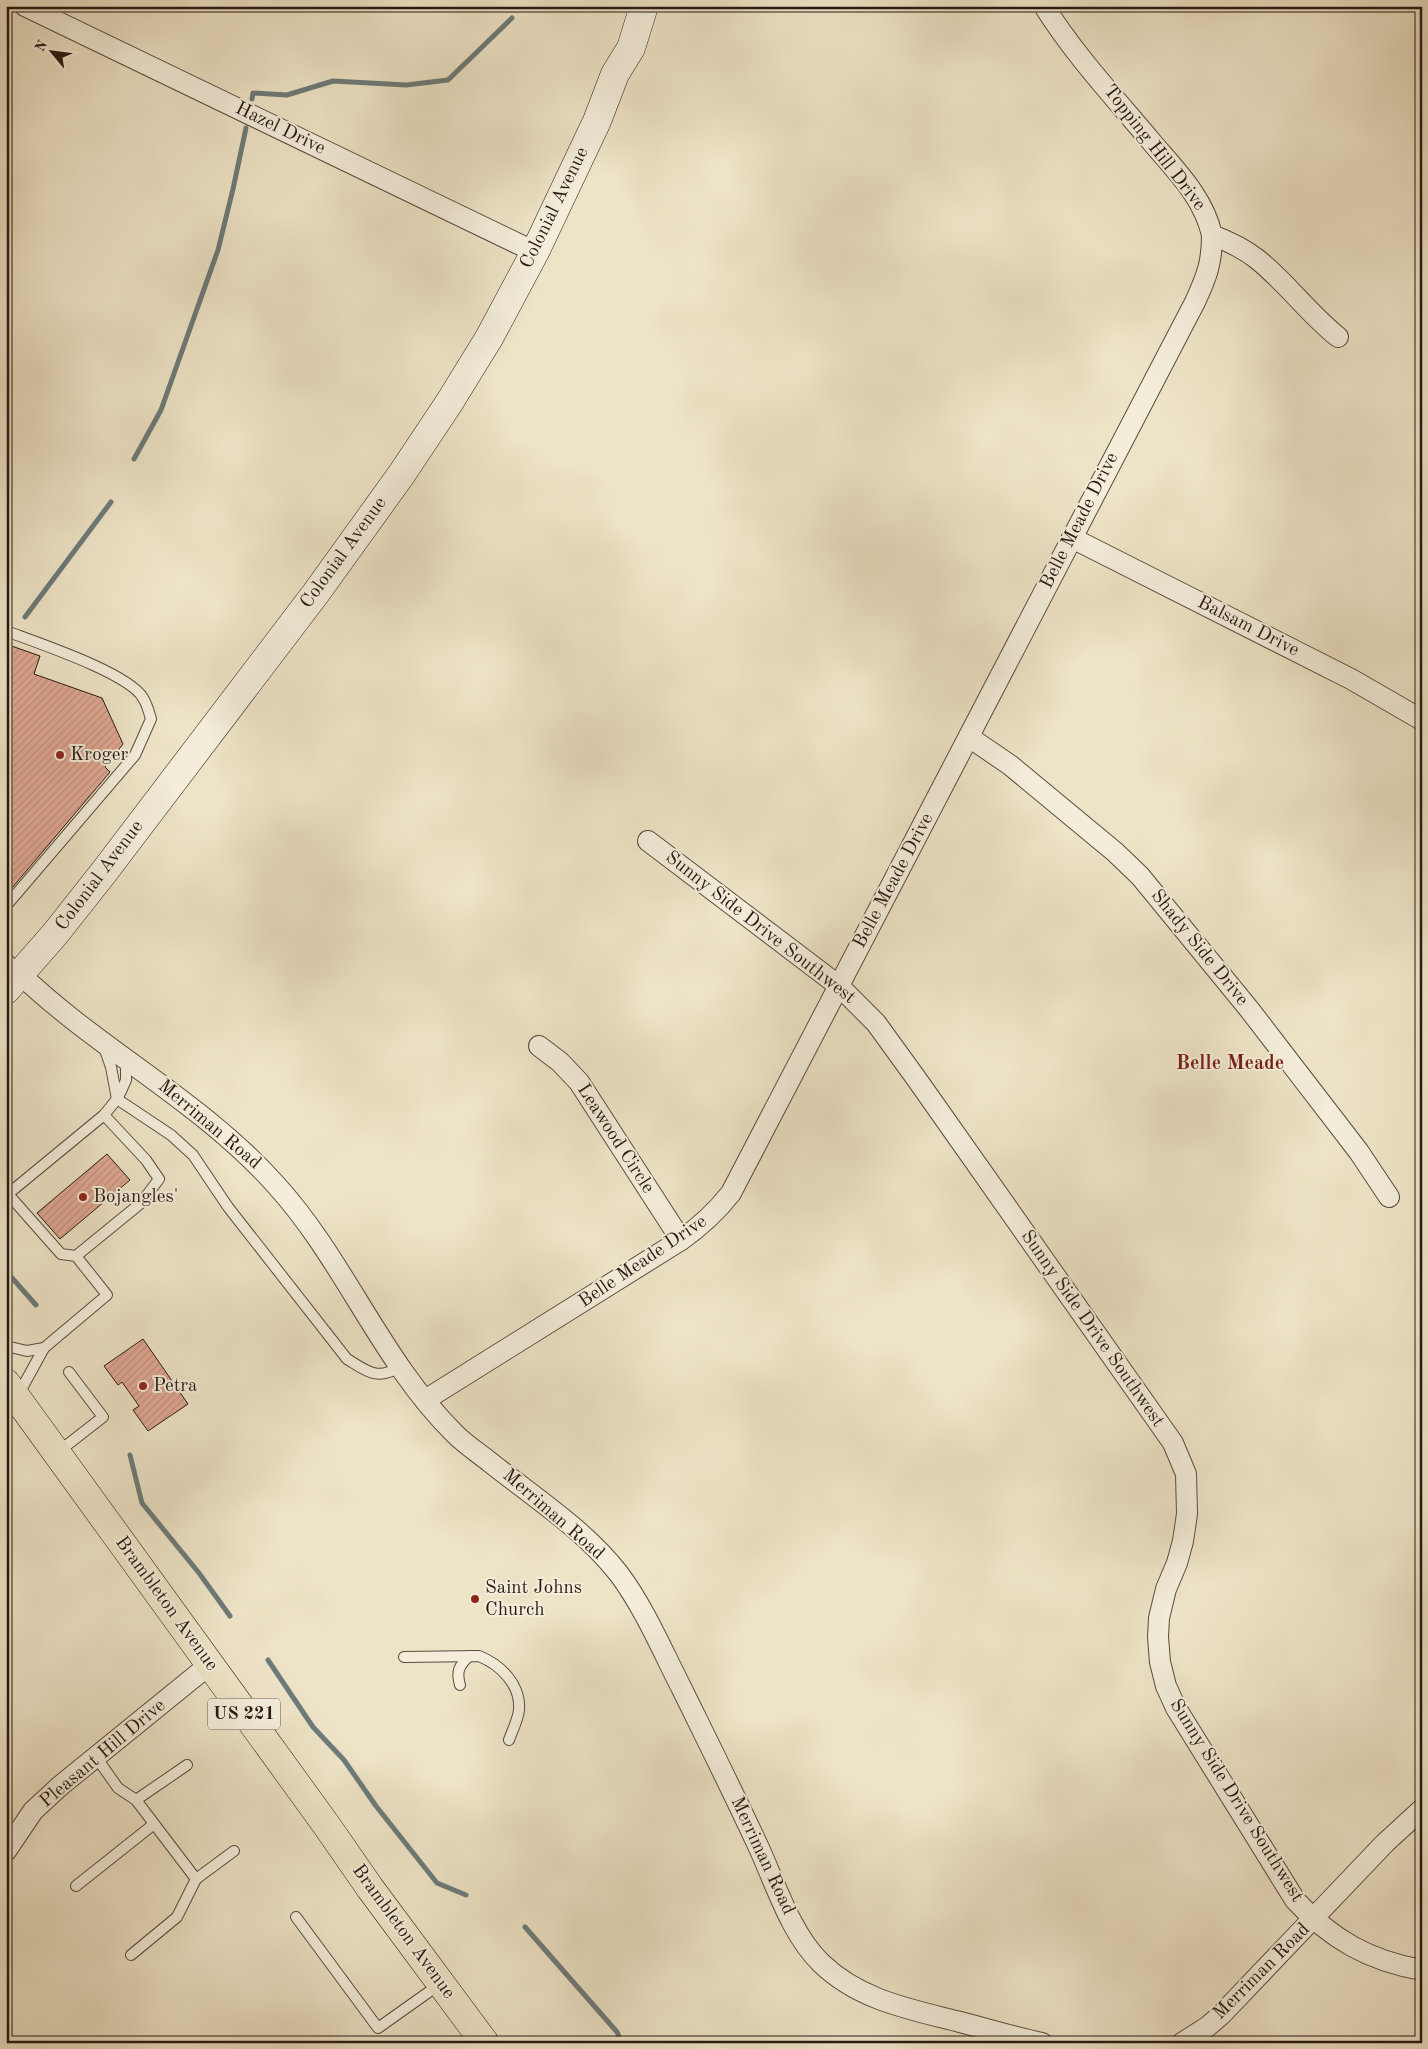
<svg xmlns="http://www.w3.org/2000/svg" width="1428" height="2049" font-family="'Old Standard TT',serif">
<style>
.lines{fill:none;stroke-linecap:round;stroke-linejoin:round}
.stream{stroke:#6d7b79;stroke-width:5}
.building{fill:url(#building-hatch);stroke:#261913}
.lane-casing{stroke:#584c40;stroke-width:12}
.street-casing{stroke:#584c40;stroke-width:22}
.secondary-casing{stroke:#261913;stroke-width:29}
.primary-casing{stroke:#261913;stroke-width:29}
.lane{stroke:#f3edda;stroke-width:10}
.street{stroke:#f3edda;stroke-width:20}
.secondary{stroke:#f3edda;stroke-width:28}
.primary{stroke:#ede3c6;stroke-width:28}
.poi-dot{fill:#8f2418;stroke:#f3edda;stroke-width:2}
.labels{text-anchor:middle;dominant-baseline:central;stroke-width:4;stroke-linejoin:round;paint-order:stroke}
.shield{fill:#f3edda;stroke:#64594f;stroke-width:1}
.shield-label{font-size:18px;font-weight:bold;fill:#261913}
.street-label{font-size:19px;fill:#261913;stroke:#f3edda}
.poi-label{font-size:19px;fill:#261913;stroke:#f3edda;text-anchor:start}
.neighbourhood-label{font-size:20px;font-weight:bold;fill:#7a1f14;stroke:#f3edda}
</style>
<defs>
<pattern id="building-hatch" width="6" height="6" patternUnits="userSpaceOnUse" patternTransform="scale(1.25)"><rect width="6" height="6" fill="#e0a893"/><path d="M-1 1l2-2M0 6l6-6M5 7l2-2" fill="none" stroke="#c0907e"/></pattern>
</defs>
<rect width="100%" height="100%" fill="#ede3c6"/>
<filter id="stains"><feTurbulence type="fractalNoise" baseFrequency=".004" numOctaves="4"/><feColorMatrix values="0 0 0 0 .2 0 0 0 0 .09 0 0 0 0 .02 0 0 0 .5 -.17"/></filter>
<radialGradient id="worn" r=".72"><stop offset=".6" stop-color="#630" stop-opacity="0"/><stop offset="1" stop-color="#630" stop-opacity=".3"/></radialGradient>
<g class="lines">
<g class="stream">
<path d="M252 99 253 93 287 95 333 81 406 85 448 80 512 18"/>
<path d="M134 459 161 410 218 250 233 189 246 128"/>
<path d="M25 617 111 502"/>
<path d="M6 1271 36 1305"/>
<path d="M130 1455 142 1503 199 1573 230 1616"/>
<path d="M268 1660 313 1727 344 1760 376 1806 437 1883 466 1895"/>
<path d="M525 1927 617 2032 622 2043"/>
</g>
</g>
<g class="building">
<path d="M6 644 40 656 34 674 102 698 123 744 105 767 110 772 6 895Z"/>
<path d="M107 1154 130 1180 60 1239 37 1213Z"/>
<path d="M143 1339 188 1404 148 1431 133 1410 139 1406 122 1382 118 1385 104 1366Z"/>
</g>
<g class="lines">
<g class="lane-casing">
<g id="lane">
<path d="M6 631C35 642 129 673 143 698 147 704 149 712 151 719L135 755 6 906"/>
<path d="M6 957 19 972"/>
<path d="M104 1047 111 1067 117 1099 171 1135 193 1155 228 1207 347 1359C367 1371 377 1381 399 1367"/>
<path d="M76 1256 141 1203 159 1179 146 1160 104 1115"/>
<path d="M6 1346 27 1351 44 1348"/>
<path d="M17 1397 44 1348 107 1295 76 1256 61 1254 8 1194 104 1115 117 1099 122 1089 126 1080V1060"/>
<path d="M58 1452 103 1417 69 1372"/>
<path d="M404 1657 479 1656C501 1665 521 1685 519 1710 518 1720 512 1731 509 1740"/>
<path d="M460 1685C456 1671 459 1666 469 1656"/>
<path d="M96 1757 118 1788 136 1800 196 1879 177 1917 131 1955"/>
<path d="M136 1800 187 1765"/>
<path d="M196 1879 234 1851"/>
<path d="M76 1886 154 1824"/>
<path d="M296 1917 378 2028 440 1984"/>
</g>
</g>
<g class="street-casing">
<g id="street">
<path d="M25 6 535 252"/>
<path d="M1044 6C1074 54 1114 97 1150 140 1175 170 1203 196 1212 235 1228 241 1243 248 1257 259 1286 282 1308 313 1338 337"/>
<path d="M1072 538 1351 679 1422 720"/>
<path d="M969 737 1010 765 1115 852 1140 876 1249 1009 1359 1152 1389 1197"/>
<path d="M648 841 839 986 876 1023 918 1081 1173 1443 1186 1474 1187 1514 1183 1541 1177 1563 1166 1589 1159 1618 1158 1637 1160 1662 1166 1686 1176 1708 1295 1900C1331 1939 1369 1961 1422 1970"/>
<path d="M21 975C102 1052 201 1101 276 1185 345 1261 381 1361 455 1434 466 1445 480 1454 491 1463 535 1498 585 1530 619 1574 645 1609 662 1650 682 1689 708 1742 734 1794 759 1848 776 1885 791 1934 821 1963 859 2000 909 2009 960 2022 987 2029 1014 2037 1042 2043"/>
<path d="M539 1046 560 1062 579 1082 681 1240"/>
<path d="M425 1400 681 1240C701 1226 716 1212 731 1193L1195 302C1207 276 1212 263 1212 235"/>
<path d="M6 1851 33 1811 60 1786 209 1665"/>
<path d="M1182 2043 1207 2027 1221 2015 1385 1843 1422 1809"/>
</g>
</g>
<g class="secondary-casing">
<path id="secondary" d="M6 990 55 934 104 872 316 593 401 475 449 403 489 338 535 252 597 121 615 74 631 48 644 6"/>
</g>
<g class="primary-casing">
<path id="primary" d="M6 1383 327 1826 370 1888 485 2043"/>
</g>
<use href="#lane" class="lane"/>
<use href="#street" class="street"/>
<use href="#secondary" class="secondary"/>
<use href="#primary" class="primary"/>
</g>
<g class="poi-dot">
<circle cx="60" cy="755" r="5"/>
<circle cx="83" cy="1197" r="5"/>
<circle cx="143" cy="1386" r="5"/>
<circle cx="475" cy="1599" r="5"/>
</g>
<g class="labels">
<rect class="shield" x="208" y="1698.5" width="72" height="31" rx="4"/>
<g class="shield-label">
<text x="244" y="1714">US 221</text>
</g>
<g class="street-label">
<text transform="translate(280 129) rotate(26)">Hazel Drive</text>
<text transform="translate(1154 148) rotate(52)">Topping Hill Drive</text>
<text transform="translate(555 208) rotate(-64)">Colonial Avenue</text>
<text transform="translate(1080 521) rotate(-63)">Belle Meade Drive</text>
<text transform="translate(344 553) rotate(-54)">Colonial Avenue</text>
<text transform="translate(1248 627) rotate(27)">Balsam Drive</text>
<text transform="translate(100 876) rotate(-53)">Colonial Avenue</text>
<text transform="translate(894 881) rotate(-62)">Belle Meade Drive</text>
<text transform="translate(760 928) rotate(38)">Sunny Side Drive Southwest</text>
<text transform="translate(1199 948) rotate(51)">Shady Side Drive</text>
<text transform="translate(209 1125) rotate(40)">Merriman Road</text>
<text transform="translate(615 1139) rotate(57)">Leawood Circle</text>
<text transform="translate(643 1262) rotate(-34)">Belle Meade Drive</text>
<text transform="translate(1092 1329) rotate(55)">Sunny Side Drive Southwest</text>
<text transform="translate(553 1515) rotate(41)">Merriman Road</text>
<text transform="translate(166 1604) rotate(54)">Brambleton Avenue</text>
<text transform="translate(103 1754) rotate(-40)">Pleasant Hill Drive</text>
<text transform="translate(1236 1801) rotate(58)">Sunny Side Drive Southwest</text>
<text transform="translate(762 1856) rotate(65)">Merriman Road</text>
<text transform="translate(403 1932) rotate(54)">Brambleton Avenue</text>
<text transform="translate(1262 1972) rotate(-45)">Merriman Road</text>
</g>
<g class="poi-label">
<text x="70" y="755">Kroger</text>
<text x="93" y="1197">Bojangles'</text>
<text x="153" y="1386">Petra</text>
<text x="485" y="1588">Saint Johns<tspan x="485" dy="22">Church</tspan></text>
</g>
<g class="neighbourhood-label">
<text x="1230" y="1064">Belle Meade</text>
</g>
</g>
<rect width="1428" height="2049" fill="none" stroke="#ede3c6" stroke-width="25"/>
<rect x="8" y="8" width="1413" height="2034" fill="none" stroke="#261913" stroke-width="2.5"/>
<rect x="12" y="12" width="1403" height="2024" fill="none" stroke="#261913"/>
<g transform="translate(52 52) rotate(299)" stroke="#f3edda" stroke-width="4" paint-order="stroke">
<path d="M0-4L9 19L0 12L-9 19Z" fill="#261913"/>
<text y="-8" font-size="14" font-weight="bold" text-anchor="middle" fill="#261913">N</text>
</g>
<rect width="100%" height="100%" filter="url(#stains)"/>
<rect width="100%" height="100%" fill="url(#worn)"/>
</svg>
